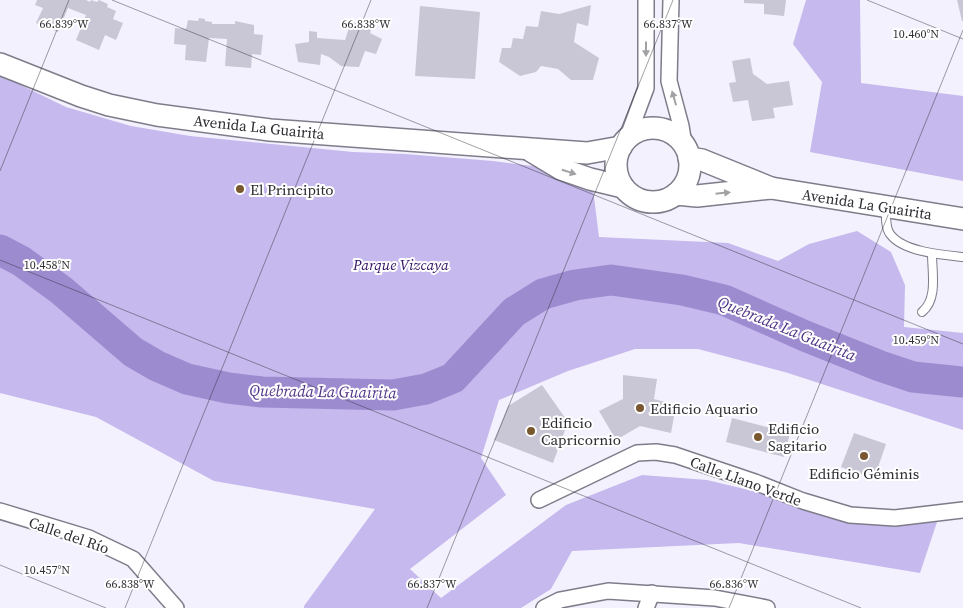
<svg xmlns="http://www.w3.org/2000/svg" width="963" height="608" font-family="'Source Serif 4',serif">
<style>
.green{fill:#c5b9ed}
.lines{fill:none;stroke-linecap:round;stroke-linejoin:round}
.river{stroke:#9d8bd0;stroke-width:31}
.building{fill:#c9c6d6}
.lane-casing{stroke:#7f7c8a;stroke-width:10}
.street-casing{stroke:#7f7c8a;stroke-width:18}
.secondary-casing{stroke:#7f7c8a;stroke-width:24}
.lane{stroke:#fff;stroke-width:8}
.street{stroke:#fff;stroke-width:15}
.secondary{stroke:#fff;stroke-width:21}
.oneway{fill:#a1a0a3}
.ticks{fill:none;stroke:#2e2d33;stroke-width:1;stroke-opacity:0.45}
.poi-dot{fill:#79582f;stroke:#fff;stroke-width:2}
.labels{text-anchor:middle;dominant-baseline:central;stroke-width:4;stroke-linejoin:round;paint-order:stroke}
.street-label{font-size:15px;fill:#2e2d33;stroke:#fff}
.poi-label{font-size:15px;fill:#2e2d33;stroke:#fff;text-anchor:start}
.park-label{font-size:15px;font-style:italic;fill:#331263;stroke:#fff}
.water-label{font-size:16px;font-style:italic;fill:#503485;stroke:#fff}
.ticks-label{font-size:12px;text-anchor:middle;fill:#2e2d33;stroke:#fff;stroke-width:4;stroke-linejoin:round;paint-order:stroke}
</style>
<rect width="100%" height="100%" fill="#f4f1fe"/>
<g class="green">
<path d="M806 0H860L861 83 963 96V181L810 152 822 82 793 44Z"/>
<path d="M0 75 66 107 131 126 190 136 353 152 405 154 493 161 549 168 593 189 599 237 728 243 778 261 809 244 857 231 891 252 905 285 904 327 963 333V430L788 373 698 349H635L568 371 499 400 481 458 506 495 410 569 441 598 566 505 642 475 707 480 753 491 798 506 870 524 937 522 920 573 739 543 572 551 551 589 521 608H304V606L375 509 214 481 96 417 0 393Z"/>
</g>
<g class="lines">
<path class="river" d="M0 250 21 261 61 290 133 352 157 366 187 379 228 388 262 392 393 395 426 389 453 378 514 312 543 294 575 285 611 280 682 290 724 300 805 336 880 366 913 377 963 382"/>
</g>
<g class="building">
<path d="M37 0H86L90 2 91 0 97 2 99 0 108 4 107 7 116 11 113 19 123 23 116 40 105 35 99 50 76 40 86 15 68 8 58 32 36 23 43 8 35 5Z"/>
<path d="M744 0H786L784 16 764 14V4L744 3Z"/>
<path d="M957 0H963V21H962Z"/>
<path d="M591 5 588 26 577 23 574 42 599 58 593 80H571L558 69 541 66 536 72 520 76 499 62 502 48H511L513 38 523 39 526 26 538 27 541 11 559 14Z"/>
<path d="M420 6 480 12 475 79 415 76Z"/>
<path d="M199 18 205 19V21L212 22V24H235V21L254 25V34L263 35 261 55 252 54 251 68 225 66 227 39 209 38 206 62 185 60 186 45 174 44 175 28 186 29 188 20 198 21Z"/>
<path d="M351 22 372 27 370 33 382 39 376 54 365 51 359 67 341 66 329 57 321 54 320 65 298 62 295 44 309 42V31L317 32V38L345 40Z"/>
<path d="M750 58 753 74 767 84 789 81 793 105 773 108 775 118 752 121 748 100 733 102 729 83 736 82 732 61Z"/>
<path d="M623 375 657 379 654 399 676 405 671 433 640 426 616 440 599 411 623 399Z"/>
<path d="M542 385 568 422 553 463 494 440 508 406Z"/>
<path d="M732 418 790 433 784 457 726 442Z"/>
<path d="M854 433 886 444 874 479 841 467Z"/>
</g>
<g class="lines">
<g class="lane-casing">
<g id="lane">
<path d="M886 207C886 216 885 227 890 234 903 252 943 255 963 257"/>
<path d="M922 312C938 299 932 273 932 254"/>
</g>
</g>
<g class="street-casing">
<g id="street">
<path d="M671 0 669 81 681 126 684 145"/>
<path d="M627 139 646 88V0"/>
<path d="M539 500 637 453 656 452 675 455 755 482 803 501 850 515 895 518 963 510"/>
<path d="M0 511 89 538 133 559 176 608"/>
<path d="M544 608 560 600 608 591 715 598 767 608"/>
<path d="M646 608 652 593"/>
</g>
</g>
<g class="secondary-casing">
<g id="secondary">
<path d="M0 64 81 96 109 105 157 115 270 130 587 153 621 147"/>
<circle cx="653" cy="165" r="37"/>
<path d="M531 151 561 169 590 179 623 187"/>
<path d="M689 158 702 160 771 188 963 219"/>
<path d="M676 194 697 196 771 188"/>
</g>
</g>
<use href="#lane" class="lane"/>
<use href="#street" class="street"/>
<use href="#secondary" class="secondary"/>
</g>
<defs><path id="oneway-solid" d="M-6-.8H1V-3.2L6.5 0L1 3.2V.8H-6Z" transform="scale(1.25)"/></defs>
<g class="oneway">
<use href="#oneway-solid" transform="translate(646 49) rotate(90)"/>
<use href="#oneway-solid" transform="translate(674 98) rotate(-106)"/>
<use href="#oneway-solid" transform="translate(569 172) rotate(18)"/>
<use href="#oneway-solid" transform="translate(723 193) rotate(-6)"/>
</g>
<path class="ticks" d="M112 0 963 344M867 0 963 39M0 171 69 0M0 260 861 608M0 565 106 608M125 608 371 0M427 608 673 0M729 608 963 30"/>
<g class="poi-dot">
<circle cx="240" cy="189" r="5"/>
<circle cx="640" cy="408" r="5"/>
<circle cx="531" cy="431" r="5"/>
<circle cx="758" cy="437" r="5"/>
<circle cx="864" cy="456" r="5"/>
</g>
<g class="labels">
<g class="street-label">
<text transform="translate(259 127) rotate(6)">Avenida La Guairita</text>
<text transform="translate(867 204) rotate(9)">Avenida La Guairita</text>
<text transform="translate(746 481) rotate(20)">Calle Llano Verde</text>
<text transform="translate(69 535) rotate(19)">Calle del Río</text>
</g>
<g class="poi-label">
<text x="250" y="189">El Principito</text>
<text x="650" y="408">Edificio Aquario</text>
<text x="541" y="422">Edificio<tspan x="541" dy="17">Capricornio</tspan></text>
<text x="768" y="428">Edificio<tspan x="768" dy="17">Sagitario</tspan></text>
<text x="864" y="473" text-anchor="middle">Edificio Géminis</text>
</g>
<g class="park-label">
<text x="401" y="264">Parque Vizcaya</text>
</g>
<g class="water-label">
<text transform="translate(787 328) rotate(22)">Quebrada La Guairita</text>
<text transform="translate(323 391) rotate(1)">Quebrada La Guairita</text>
</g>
</g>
<g class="ticks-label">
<text x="366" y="28">66.838°W</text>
<text x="668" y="28">66.837°W</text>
<text x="64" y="28">66.839°W</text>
<text x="916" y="38">10.460°N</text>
<text x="47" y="269">10.458°N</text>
<text x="916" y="344">10.459°N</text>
<text x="47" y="574">10.457°N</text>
<text x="130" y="588">66.838°W</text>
<text x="432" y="588">66.837°W</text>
<text x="734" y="588">66.836°W</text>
</g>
</svg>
